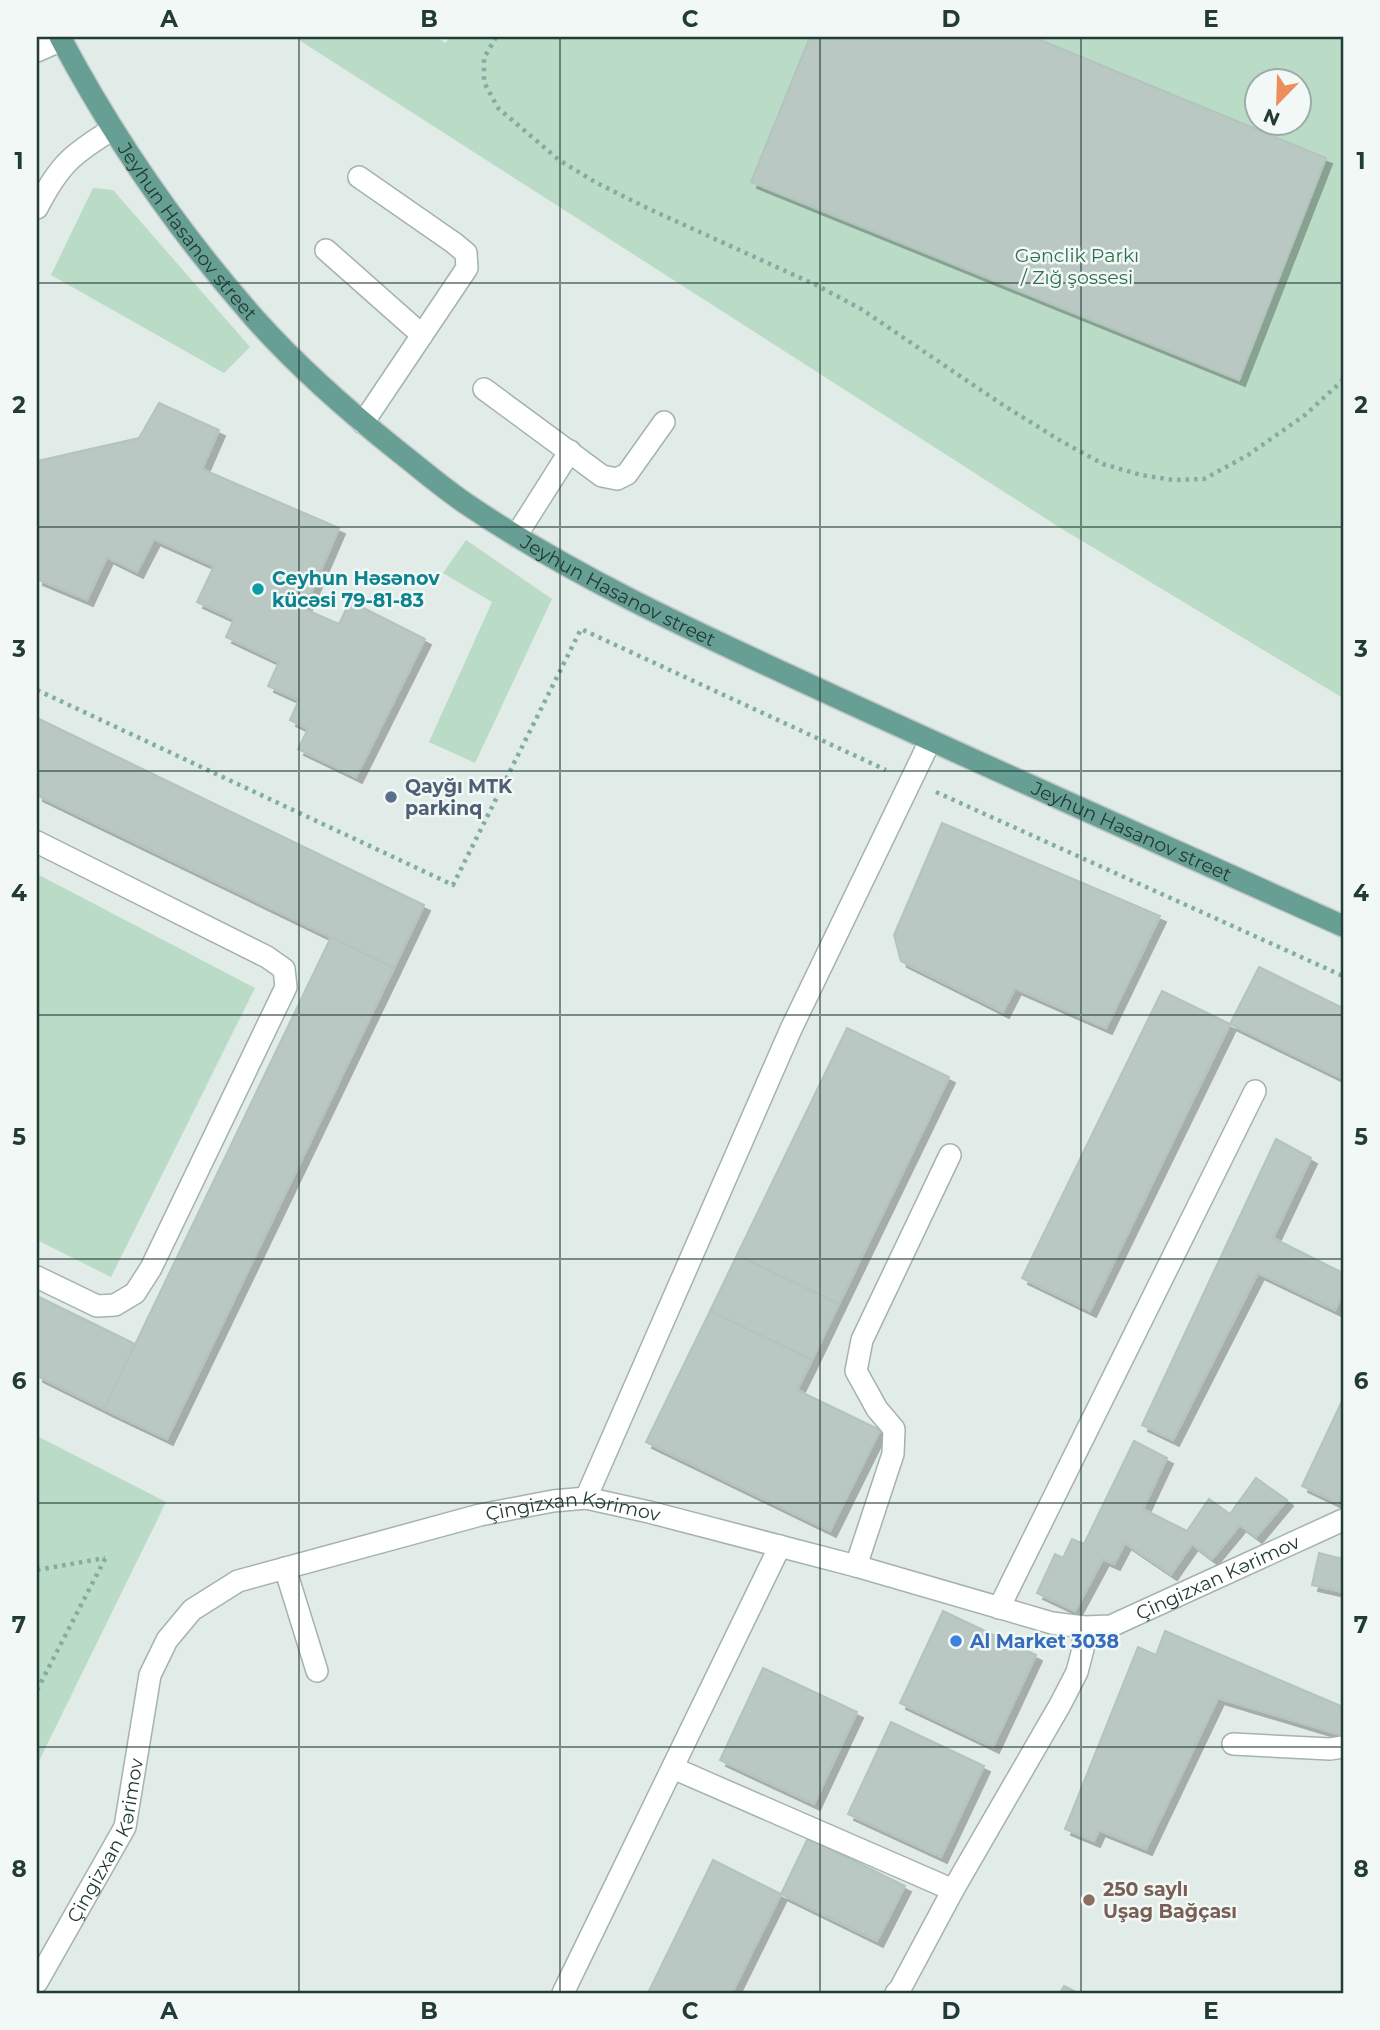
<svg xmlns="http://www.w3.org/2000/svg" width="1380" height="2030" font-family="Montserrat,sans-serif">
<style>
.green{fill:#badbc6;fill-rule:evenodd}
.building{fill:#b9c8c3;stroke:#b3c4bf;stroke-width:2;filter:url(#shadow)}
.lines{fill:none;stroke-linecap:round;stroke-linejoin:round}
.minor-casing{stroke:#a4b3ae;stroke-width:24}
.major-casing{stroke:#c1c8c7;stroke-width:24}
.path{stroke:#82ada3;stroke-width:4.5;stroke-dasharray:3.5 5;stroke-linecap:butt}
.minor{stroke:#fff;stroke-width:21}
.major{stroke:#679f95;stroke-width:21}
.grid{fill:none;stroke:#223b36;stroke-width:2;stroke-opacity:0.55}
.culture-dot{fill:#0f9aa8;stroke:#f1f8f5;stroke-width:2.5}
.service-dot{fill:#5c6f8a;stroke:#f1f8f5;stroke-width:2.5}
.shop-dot{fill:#3f7fe0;stroke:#f1f8f5;stroke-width:2.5}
.education-dot{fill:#8d6e63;stroke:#f1f8f5;stroke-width:2.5}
.labels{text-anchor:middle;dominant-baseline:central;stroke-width:5;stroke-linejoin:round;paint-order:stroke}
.street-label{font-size:19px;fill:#223b36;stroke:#f1f8f5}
.park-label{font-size:19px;fill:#2e704d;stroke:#f1f8f5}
.culture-label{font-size:19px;font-weight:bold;fill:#0d838f;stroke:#f1f8f5;text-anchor:start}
.service-label{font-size:19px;font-weight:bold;fill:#4e5e75;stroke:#f1f8f5;text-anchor:start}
.shop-label{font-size:19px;font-weight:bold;fill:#366cbe;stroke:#f1f8f5;text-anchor:start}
.education-label{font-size:19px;font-weight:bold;fill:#785e54;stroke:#f1f8f5;text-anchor:start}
.neatline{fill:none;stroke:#223b36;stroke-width:2.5}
.grid-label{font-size:23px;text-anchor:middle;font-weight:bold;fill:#223b36}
</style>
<defs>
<filter id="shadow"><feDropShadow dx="6" dy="6" stdDeviation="0" flood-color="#0004"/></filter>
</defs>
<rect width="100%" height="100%" fill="#e1ebe7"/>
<g class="green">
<path d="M298 37H437L445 43 451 37H1343V698L1059 527 299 40ZM1258 80H1300V122H1258Z"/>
<path d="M93 188 113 190 250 347 224 373 51 275Z"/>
<path d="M466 540 552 599 475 763 429 742 492 602 443 573Z"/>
<path d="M37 874 255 988 111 1277 37 1240Z"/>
<path d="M37 1436 166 1502 37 1765Z"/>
</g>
<g class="building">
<path d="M810 37H1033L1326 158 1239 380 751 182Z"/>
<path d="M159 403 219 430 202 469 339 528 304 609 339 624 350 601 425 639 356 777 298 749 308 729 290 720 299 700 268 686 279 662 226 637 234 619 197 602 214 566 154 539 137 572 107 557 87 600 37 579V461L139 438Z"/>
<path d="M37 718 424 905 394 968 37 795Z"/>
<path d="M942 823 1160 916 1106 1028 1015 988 1003 1012 901 961 894 935Z"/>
<path d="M331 937 394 968 167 1439 104 1409Z"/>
<path d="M1259 967 1343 1008V1079L1230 1024Z"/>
<path d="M1162 991 1230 1024 1090 1311 1022 1278Z"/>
<path d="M847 1028 949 1077 839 1304 737 1255Z"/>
<path d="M1276 1139 1311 1158 1273 1238 1343 1273V1294L1335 1310 1258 1273 1173 1440 1142 1425Z"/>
<path d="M737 1255 839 1304 812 1360 710 1311Z"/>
<path d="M37 1296 135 1344 104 1409 37 1376Z"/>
<path d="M710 1311 812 1360 797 1390 880 1430 830 1531 646 1442Z"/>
<path d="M1343 1399V1491L1338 1503 1302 1486Z"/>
<path d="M1134 1441 1167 1458 1143 1509 1187 1531 1209 1499 1230 1514 1256 1478 1287 1500 1256 1537 1240 1525 1212 1559 1192 1544 1171 1574 1125 1543 1114 1564 1103 1559 1075 1611 1037 1593 1055 1554 1063 1558 1072 1539 1084 1544Z"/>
<path d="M1319 1553 1343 1559V1592L1312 1585Z"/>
<path d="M943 1611 1036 1655 993 1747 900 1703Z"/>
<path d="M1165 1631 1343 1707V1734L1341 1735 1218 1698 1146 1849 1099 1830 1094 1841 1065 1829 1138 1647 1156 1655Z"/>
<path d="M763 1668 857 1712 814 1804 720 1760Z"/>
<path d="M891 1722 984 1766 941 1857 848 1814Z"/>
<path d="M808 1838 905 1886 877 1941 781 1894Z"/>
<path d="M713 1860 781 1894 732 1993H648Z"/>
<path d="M1064 1986 1078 1993H1060Z"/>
</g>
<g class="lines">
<g class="minor-casing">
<g id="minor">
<path d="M37 51 62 40"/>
<path d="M359 177 454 243 466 253 467 268 363 423"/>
<path d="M37 208C59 165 72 154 113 129"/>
<path d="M326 250 422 335"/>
<path d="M484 389 602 476 617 479 627 474 664 422"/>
<path d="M516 536 570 451"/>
<path d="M37 842 267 957 284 969 286 987 151 1268 135 1293 115 1305 97 1306 37 1277"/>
<path d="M586 1498 791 1029 930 741"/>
<path d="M856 1566 893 1454 894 1429 877 1409 856 1371 862 1340 950 1155"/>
<path d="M285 1568 317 1671"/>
<path d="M999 1608 1255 1091"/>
<path d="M1233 1744 1330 1749 1343 1747"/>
<path d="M673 1768 953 1890"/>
<path id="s1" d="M37 1982 125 1827 150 1675 167 1640 192 1610 238 1581 480 1515 553 1501 586 1498 649 1512 856 1566 1052 1623 1084 1627 1111 1626 1343 1520"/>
<path d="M563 1993 780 1546"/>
<path d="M896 1993 900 1989 953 1890 1060 1705 1077 1672 1083 1649 1084 1627"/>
</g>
</g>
<g class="major-casing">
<g id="major">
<path id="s2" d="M60 37C114 139 180 234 256 320 299 368 348 411 398 451 421 469 444 489 468 505 579 580 702 635 823 691 996 771 1170 848 1343 926"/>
</g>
</g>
<g class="path">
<path d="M496 37 484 58V82L498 108 559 160 595 182 647 208 816 285 861 309 1003 405 1061 441 1103 464 1141 475 1174 480 1204 479 1248 455 1305 415 1343 380"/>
<path d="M37 690 453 885 581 629 886 770"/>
<path d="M936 792 1343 976"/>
<path d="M37 1570 105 1558"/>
<path d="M37 1690 106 1557"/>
</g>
<use href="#minor" class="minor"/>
<use href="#major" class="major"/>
</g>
<path class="grid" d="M299 37V1993M560 37V1993M820 37V1993M1081 37V1993M37 283H1343M37 527H1343M37 771H1343M37 1015H1343M37 1259H1343M37 1503H1343M37 1747H1343"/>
<circle class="culture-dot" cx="258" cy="589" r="7"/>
<circle class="service-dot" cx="391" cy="797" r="7"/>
<circle class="shop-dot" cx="956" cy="1641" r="7"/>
<circle class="education-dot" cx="1089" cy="1900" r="7"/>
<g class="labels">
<g class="street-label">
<text stroke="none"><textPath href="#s2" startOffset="233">Jeyhun Hasanov street</textPath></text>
<text stroke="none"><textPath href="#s2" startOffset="800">Jeyhun Hasanov street</textPath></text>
<text stroke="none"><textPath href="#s2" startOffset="1367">Jeyhun Hasanov street</textPath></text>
<text stroke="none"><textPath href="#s1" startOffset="810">Çingizxan Kərimov</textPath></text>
<text stroke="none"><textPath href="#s1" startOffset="1482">Çingizxan Kərimov</textPath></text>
<text stroke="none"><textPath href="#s1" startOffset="159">Çingizxan Kərimov</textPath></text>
</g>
<g class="park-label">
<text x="1077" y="255">Gənclik Parkı<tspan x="1077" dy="22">/ Zığ şossesi</tspan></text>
</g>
<g class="culture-label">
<text x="272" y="578">Ceyhun Həsənov<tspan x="272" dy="22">kücəsi 79-81-83</tspan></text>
</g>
<g class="service-label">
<text x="405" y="786">Qayğı MTK<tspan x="405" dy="22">parkinq</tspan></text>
</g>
<g class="shop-label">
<text x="970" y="1641">Al Market 3038</text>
</g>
<g class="education-label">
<text x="1103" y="1889">250 saylı<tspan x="1103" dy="22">Uşag Bağçası</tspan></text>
</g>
</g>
<rect width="1380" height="2030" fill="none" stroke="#f1f8f5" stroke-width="77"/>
<g transform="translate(1278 102) rotate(203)"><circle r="33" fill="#f1f8f5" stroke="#9eaca9" stroke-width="2"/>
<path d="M0-5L12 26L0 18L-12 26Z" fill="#ed8c5d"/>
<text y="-10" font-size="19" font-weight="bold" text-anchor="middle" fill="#223b36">N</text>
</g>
<rect x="38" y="38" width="1304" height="1954" class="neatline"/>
<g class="grid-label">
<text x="169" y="27">A</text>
<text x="429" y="27">B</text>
<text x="690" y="27">C</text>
<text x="951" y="27">D</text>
<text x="1211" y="27">E</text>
<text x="19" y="169">1</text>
<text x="1361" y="169">1</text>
<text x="19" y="413">2</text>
<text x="1361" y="413">2</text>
<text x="19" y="657">3</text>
<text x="1361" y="657">3</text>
<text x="19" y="901">4</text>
<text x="1361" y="901">4</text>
<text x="19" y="1145">5</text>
<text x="1361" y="1145">5</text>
<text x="19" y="1389">6</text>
<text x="1361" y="1389">6</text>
<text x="19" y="1633">7</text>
<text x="1361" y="1633">7</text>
<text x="19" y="1877">8</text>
<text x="1361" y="1877">8</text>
<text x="169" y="2019">A</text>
<text x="429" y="2019">B</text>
<text x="690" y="2019">C</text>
<text x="951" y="2019">D</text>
<text x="1211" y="2019">E</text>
</g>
</svg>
